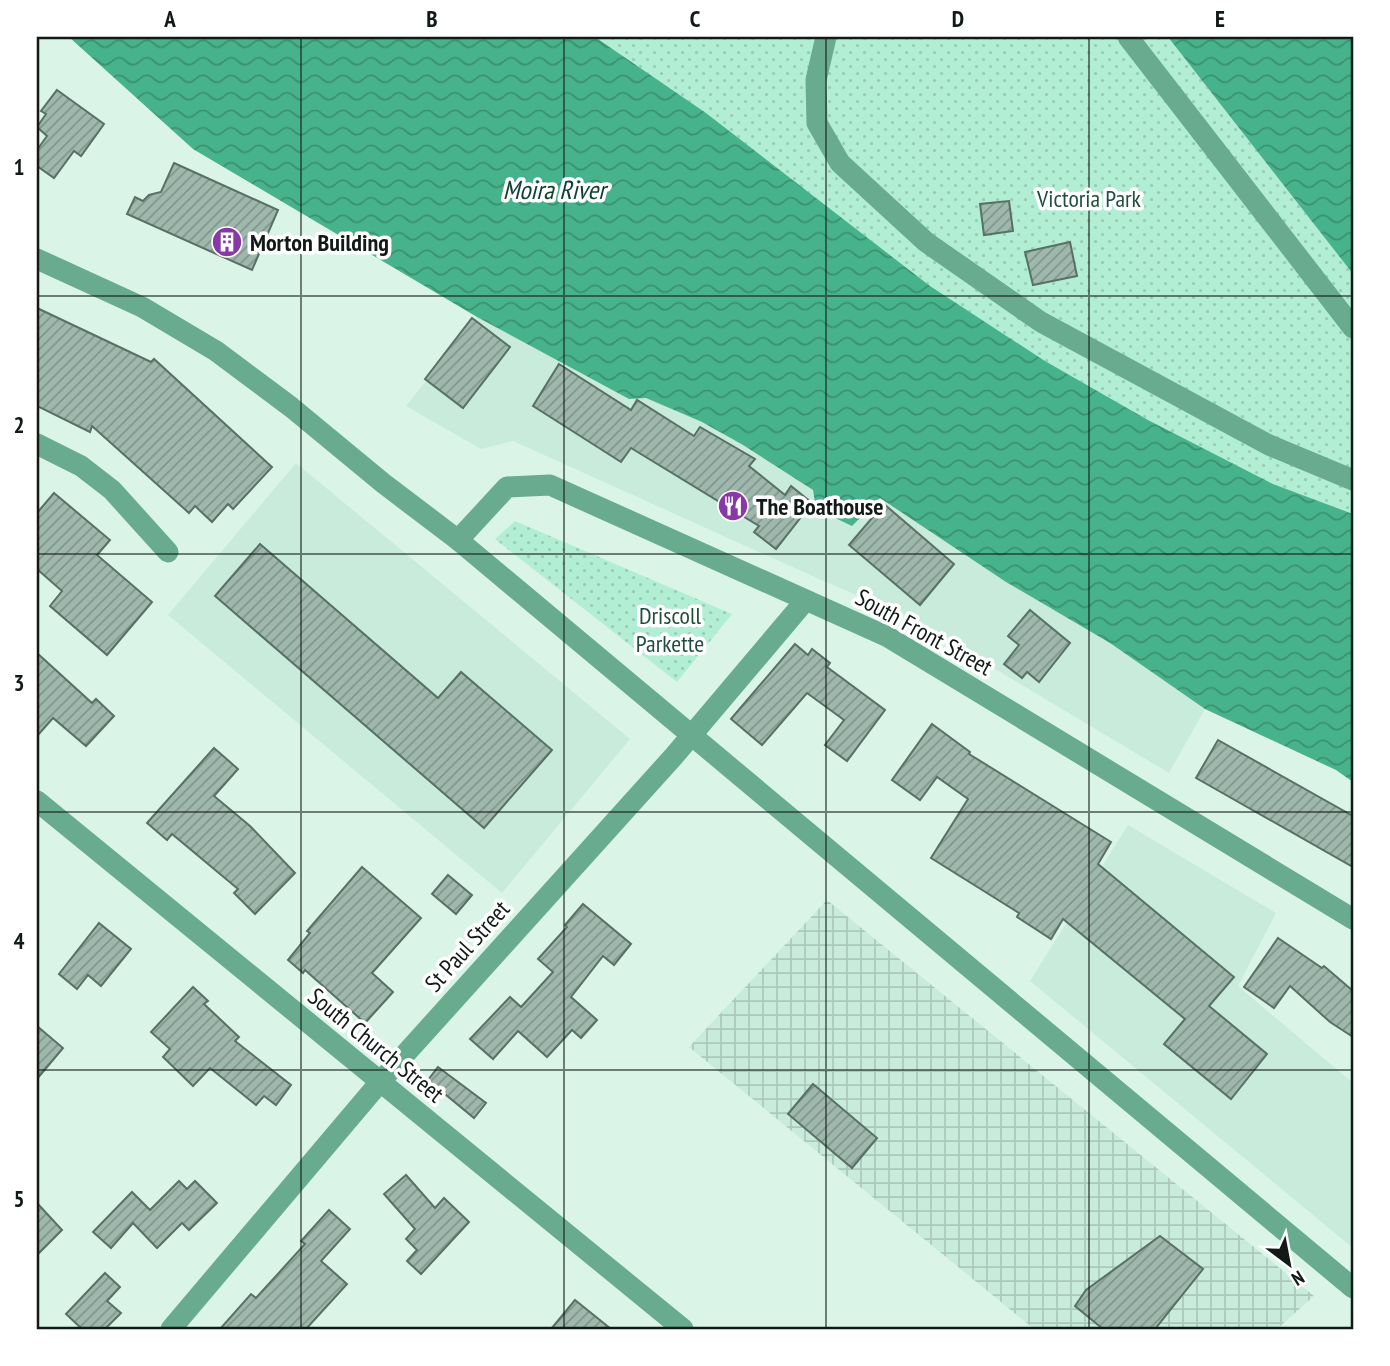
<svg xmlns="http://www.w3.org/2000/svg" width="1390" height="1366" font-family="'PT Sans Narrow',sans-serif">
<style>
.built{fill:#c8ebdb}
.industrial{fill:url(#industrial-grid)}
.park{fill:url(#park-dots)}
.water{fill:url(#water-waves)}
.building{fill:url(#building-hatch);stroke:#587065;stroke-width:2}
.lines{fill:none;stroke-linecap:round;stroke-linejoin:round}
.minor{stroke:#69ab8f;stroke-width:21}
.grid{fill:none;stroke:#111a16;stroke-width:2;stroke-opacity:0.55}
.labels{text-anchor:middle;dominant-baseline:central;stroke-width:7;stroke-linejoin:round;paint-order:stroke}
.park-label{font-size:24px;fill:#204d3c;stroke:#fff}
.poi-label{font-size:24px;font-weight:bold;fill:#111a16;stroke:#fff;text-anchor:start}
.street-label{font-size:24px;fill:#111a16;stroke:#fff}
.water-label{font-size:26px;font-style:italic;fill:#103f2f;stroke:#fff}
.neatline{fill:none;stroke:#111a16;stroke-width:2.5}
.grid-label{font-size:23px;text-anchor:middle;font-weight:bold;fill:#111a16}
</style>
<defs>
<pattern id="industrial-grid" width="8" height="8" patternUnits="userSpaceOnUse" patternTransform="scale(1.75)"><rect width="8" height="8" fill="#c8ebdb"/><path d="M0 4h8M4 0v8" fill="none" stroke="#abc9bb"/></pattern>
<pattern id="park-dots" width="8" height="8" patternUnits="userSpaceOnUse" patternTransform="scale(1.75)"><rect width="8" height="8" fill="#b2eed3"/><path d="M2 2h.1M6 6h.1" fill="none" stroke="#98ccb4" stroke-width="1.8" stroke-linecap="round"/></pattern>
<pattern id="water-waves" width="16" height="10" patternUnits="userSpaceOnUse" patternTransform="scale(1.75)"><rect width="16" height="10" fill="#47b38c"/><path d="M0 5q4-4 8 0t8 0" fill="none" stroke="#3a9171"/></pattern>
<pattern id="building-hatch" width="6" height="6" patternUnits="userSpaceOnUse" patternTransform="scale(1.75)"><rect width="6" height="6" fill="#9fb8ad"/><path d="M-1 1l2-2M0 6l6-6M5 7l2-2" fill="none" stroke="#80958c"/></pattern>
</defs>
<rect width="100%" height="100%" fill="#daf5e8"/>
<g class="built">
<path d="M477 317 629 399 646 398 702 422 743 445 813 490 816 509 851 525 880 497 1006 582 1110 643 1205 709 1169 773 905 615 828 583 513 441 481 449 406 406Z"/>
<path d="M296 463 630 739 502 893 168 615Z"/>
<path d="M1128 825 1276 913 1238 986 1353 1083V1248L1030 981Z"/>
</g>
<path class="industrial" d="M827 900 1314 1296 1277 1329H1034L689 1047Z"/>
<g class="park">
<path d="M595 37H1168L1353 274V514L1273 484 1148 420 1045 361 930 286 706 113Z"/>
<path d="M515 521 732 614 677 682 495 539Z"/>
</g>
<g class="water">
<path d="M69 37H595L706 113 930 286 1045 361 1148 420 1273 484 1353 514V782L1336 770 1205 709 1110 643 1006 582 880 498 852 526 816 509 813 490 743 445 702 422 646 398 629 399 477 317 193 149Z"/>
<path d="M1168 37H1353V274Z"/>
</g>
<g class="building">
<path d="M57 90 104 124 81 156 74 151 54 178 37 166V150L47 136 37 127 46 114 41 111Z"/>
<path d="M174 163 278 210 252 270 127 214 135 197 143 201 149 195 161 192Z"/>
<path d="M1009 201 1013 231 984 235 980 204Z"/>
<path d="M1070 242 1077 276 1033 285 1025 252Z"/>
<path d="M37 308 151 362 154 359 272 467 233 509 228 504 212 522 195 506 189 513 92 426 90 432 37 406Z"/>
<path d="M472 318 510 347 463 408 425 379Z"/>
<path d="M559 364 631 410 637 400 694 436 700 427 755 459 749 466 785 495 791 486 812 503 776 549 754 532 759 526 631 448 621 462 533 406Z"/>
<path d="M54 493 110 540 97 555 152 602 107 655 50 606 62 591 37 569V513Z"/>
<path d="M884 504 954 564 920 605 849 545Z"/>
<path d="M260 544 438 698 461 672 552 750 484 828 215 596Z"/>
<path d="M1030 610 1070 643 1039 682 1027 672 1022 678 1004 664 1019 645 1008 636Z"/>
<path d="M795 644 808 655 812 649 830 663 827 667 885 710 847 761 825 745 844 720 807 693 762 745 731 719Z"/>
<path d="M37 653 92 703 96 699 114 716 86 746 53 718 37 736Z"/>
<path d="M932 724 970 752 969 754 1111 842 1098 864 1234 977 1209 1006 1267 1054 1231 1099 1164 1044 1185 1019 1063 919 1051 939 1017 917 1019 913 931 858 968 799 937 777 920 800 892 780Z"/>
<path d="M1218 740 1353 816V867L1196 778Z"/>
<path d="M214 748 238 769 214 796 250 826 295 873 255 914 234 893 238 889 172 834 167 840 147 823Z"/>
<path d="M362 867 421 918 372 973 393 992 365 1023 305 970 303 973 288 960 310 933 307 931Z"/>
<path d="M448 875 472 895 456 914 432 894Z"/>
<path d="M583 904 631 944 614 965 603 956 571 997 597 1020 581 1038 572 1030 547 1057 518 1031 493 1059 470 1039 510 997 521 1007 553 972 538 959 567 927 565 925Z"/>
<path d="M99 923 131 949 101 986 88 975 77 989 59 974Z"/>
<path d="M1278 938 1322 968 1324 966 1353 991V1037L1330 1022 1290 986 1274 1008 1244 987Z"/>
<path d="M193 987 208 1001 204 1004 239 1037 235 1041 291 1085 276 1105 264 1096 256 1105 210 1068 193 1086 163 1057 170 1049 151 1032Z"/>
<path d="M37 1026 63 1048 37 1079Z"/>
<path d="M438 1067 486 1103 474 1118 428 1080Z"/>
<path d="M813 1084 877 1138 852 1168 788 1114Z"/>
<path d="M406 1175 435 1208 444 1198 469 1222 421 1274 407 1261 417 1250 406 1239 415 1229 384 1194Z"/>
<path d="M179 1181 187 1189 195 1181 217 1203 189 1230 182 1223 157 1248 133 1223 111 1248 93 1232 132 1192 150 1210Z"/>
<path d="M37 1203 62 1230 37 1255Z"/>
<path d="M329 1210 350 1229 321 1261 347 1284 306 1329H220L251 1294 256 1298 305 1244 301 1241Z"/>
<path d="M1160 1236 1203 1269 1155 1329H1103L1075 1306 1086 1290Z"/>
<path d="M105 1273 120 1287 107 1301 121 1313 105 1329H82L66 1314Z"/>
<path d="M575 1300 611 1329H551Z"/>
</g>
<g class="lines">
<g class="minor">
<path d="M826 37 816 80 817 123 840 163 926 242 1041 322 1269 445 1353 480"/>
<path d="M1128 37 1353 328"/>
<path d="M37 259 142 307 216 351 291 407 383 483 458 540 1353 1288"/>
<path d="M37 444 81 466 112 490 168 552"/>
<path d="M458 540 507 487 550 485 888 637 1353 919"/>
<path d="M37 801 683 1329"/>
<path d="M171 1329 380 1082 674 756 805 601"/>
</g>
</g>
<path class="grid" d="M301 37V1329M564 37V1329M826 37V1329M1089 37V1329M37 296H1353M37 554H1353M37 812H1353M37 1070H1353"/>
<defs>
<g id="building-disc" transform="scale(1.575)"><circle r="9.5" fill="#8938a7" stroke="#fff"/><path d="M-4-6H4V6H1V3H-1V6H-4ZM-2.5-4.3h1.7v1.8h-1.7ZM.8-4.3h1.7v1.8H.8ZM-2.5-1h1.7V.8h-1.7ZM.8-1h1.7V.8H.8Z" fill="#fff"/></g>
<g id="restaurant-disc" transform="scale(1.575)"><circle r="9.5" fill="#8938a7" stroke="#fff"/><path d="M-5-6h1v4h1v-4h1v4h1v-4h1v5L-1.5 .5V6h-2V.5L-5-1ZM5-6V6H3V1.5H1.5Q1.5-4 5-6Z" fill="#fff"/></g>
</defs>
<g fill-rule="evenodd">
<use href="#building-disc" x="227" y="242"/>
<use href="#restaurant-disc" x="733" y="506"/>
</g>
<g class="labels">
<g class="park-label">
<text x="1089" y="198">Victoria Park</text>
<text x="670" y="615">Driscoll<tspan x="670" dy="28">Parkette</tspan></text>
</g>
<g class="poi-label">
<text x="250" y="242">Morton Building</text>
<text x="756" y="506">The Boathouse</text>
</g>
<g class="street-label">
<text transform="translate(924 632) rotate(29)">South Front Street</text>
<text transform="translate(467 946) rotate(-48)">St Paul Street</text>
<text transform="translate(376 1045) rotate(39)">South Church Street</text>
</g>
<g class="water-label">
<text x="554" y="189">Moira River</text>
</g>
</g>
<rect width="1390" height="1366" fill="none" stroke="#ffffff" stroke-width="77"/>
<g transform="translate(1289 1264) rotate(148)" stroke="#ffffff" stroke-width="5" paint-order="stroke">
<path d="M0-5L12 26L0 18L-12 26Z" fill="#111a16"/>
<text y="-10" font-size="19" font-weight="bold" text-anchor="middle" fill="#111a16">N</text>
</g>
<rect x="38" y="38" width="1314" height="1290" class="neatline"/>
<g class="grid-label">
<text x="170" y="27">A</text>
<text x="432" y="27">B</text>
<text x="695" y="27">C</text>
<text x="958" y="27">D</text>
<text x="1220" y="27">E</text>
<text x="19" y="175">1</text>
<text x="19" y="433">2</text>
<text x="19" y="691">3</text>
<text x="19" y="949">4</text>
<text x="19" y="1207">5</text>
</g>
</svg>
